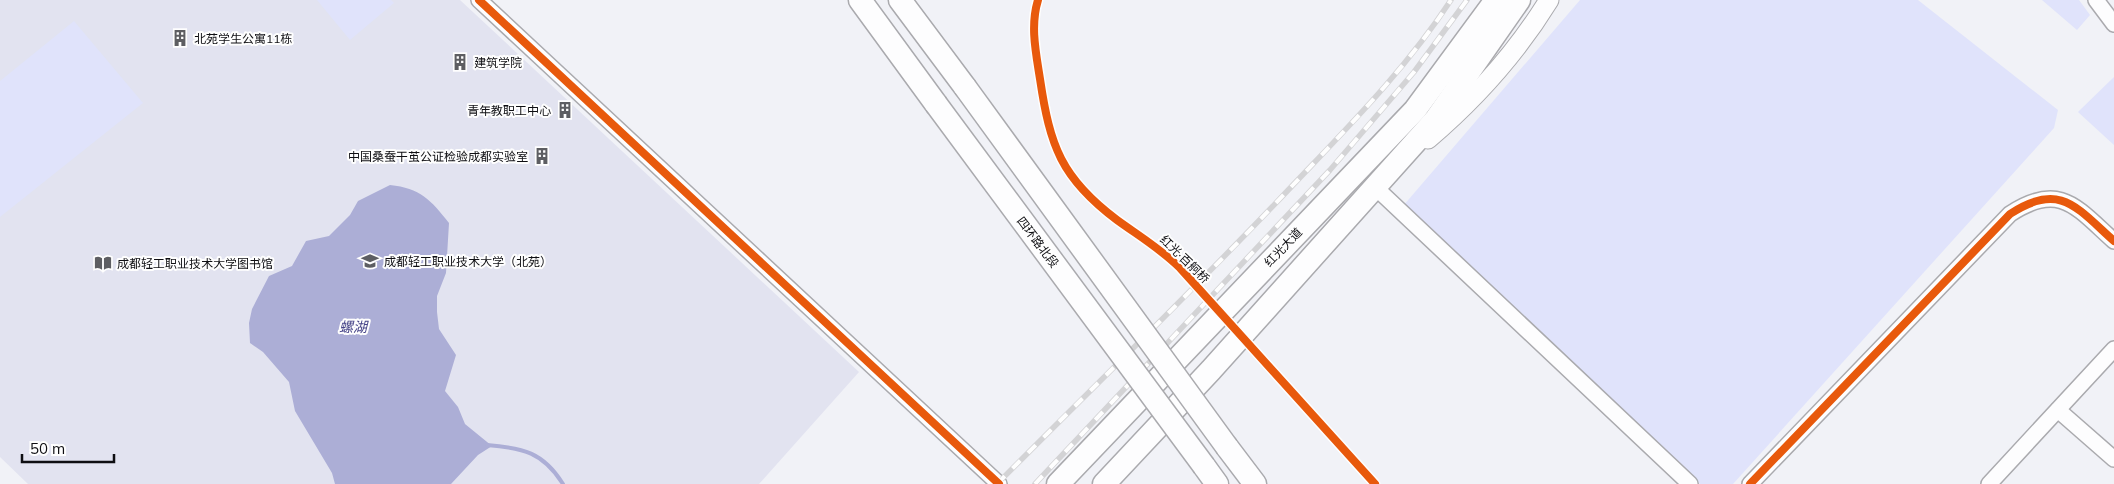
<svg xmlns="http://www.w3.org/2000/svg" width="2114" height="484" font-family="Mulish,'Noto Sans SC',sans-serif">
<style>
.built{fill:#e2e3f0}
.green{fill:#e0e3fb}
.water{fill:#acaed6}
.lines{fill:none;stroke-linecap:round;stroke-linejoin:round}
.stream{stroke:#acaed6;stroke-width:4}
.minor-casing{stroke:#aaaaae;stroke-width:18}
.major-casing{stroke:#aaaaae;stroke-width:21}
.highway-casing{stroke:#aaaaae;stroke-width:25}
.minor{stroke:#fdfdfe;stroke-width:15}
.major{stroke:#fdfdfe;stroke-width:19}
.highway{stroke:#fdfdfe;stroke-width:22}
.rail-casing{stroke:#d3d3d5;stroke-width:5.5}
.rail{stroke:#fefefe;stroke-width:4;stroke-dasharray:11;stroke-linecap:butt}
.highway-bridge-casing{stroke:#aaaaae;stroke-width:25;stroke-linecap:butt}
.highway-bridge{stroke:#fdfdfe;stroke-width:22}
.cycleway-casing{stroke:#fefefe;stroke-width:11}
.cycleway{stroke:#e8590c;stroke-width:8}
.labels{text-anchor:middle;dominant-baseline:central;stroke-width:4;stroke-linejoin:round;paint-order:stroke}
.poi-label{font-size:12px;fill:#0e0e12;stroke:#fefefe;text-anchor:start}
.street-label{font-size:12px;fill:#0e0e12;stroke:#fefefe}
.water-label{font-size:14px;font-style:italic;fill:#444287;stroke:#fefefe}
</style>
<rect width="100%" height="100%" fill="#f1f2f7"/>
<path class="built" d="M0 0H460L859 372 759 484H28L0 457Z"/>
<g class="green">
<path d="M317 0H391L394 3 350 40Z"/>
<path d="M1580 0H1918L2058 110 2054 128 1733 484H1700L1694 479 1403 206Z"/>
<path d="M2042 0H2079L2090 15 2077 30Z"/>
<path d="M74 21 143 103 0 217V81Z"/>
<path d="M2114 77V145L2078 112Z"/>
</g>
<path class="water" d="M390 185C420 188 431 200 449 223L446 273 437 296V312L439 329 456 355 445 391 458 407 465 424 492 446 478 455 451 484H335L332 473 295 411 289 382 263 352 250 343 249 323 252 309 269 276 292 266 306 241 329 236 350 215 358 201Z"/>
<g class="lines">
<path class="stream" d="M487 445C523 448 543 452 563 484"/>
<g class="minor-casing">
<g id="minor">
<path d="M479 0 999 484"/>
<path d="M2096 0 2114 24"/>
<path d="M1375 187 1690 484"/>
<path d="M2058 410 2114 459"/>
<path d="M1750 484 2010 214C2060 181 2077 208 2114 241"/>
<path d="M1989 484 2114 349"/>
</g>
</g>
<g class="major-casing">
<path id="major" d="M1428 139C1475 99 1517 52 1549 0"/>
</g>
<g class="highway-casing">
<g id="highway">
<path d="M860 0 936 104"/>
<path d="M900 0 965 87"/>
<path d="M1227 447 1255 484"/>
<path d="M1204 466 1217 484"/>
<path d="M1058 484 1415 110 1496 0"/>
<path d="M1104 484 1211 370 1436 119 1519 0"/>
</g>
</g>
<use href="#minor" class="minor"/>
<use href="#major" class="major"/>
<use href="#highway" class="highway"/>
<g class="rail-casing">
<g id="rail">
<path d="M997 484C1095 385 1196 288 1292 186 1348 127 1406 69 1451 0"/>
<path d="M1035 484 1330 170 1414 72 1467 0"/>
</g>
</g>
<use href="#rail" class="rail"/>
<g class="highway-bridge-casing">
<g id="highway-bridge">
<path d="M965 87 1227 447"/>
<path d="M936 104 1204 466"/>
</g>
</g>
<use href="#highway-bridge" class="highway-bridge"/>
<g class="cycleway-casing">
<g id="cycleway">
<path d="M479 0 999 484"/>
<path d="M1038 0C1030 26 1036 53 1040 79 1050 146 1061 178 1117 220 1139 236 1161 249 1180 268L1375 484"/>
<path d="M1750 484 2010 214C2060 181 2077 208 2114 241"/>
</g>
</g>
<use href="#cycleway" class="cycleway"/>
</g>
<defs>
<g id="building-bare" transform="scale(1.35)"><path d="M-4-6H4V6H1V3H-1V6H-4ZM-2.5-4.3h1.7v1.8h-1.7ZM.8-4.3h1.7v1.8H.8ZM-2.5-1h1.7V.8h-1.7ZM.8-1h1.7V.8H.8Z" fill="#5d5e62" stroke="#fefefe" stroke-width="2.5" paint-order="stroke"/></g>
<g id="university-bare" transform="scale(1.35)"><path d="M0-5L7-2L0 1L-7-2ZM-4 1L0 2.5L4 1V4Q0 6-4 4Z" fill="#5d5e62" stroke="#fefefe" stroke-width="2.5" paint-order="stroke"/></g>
<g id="library-bare" transform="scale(1.35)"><path d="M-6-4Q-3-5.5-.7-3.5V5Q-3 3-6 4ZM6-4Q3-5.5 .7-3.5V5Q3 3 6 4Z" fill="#5d5e62" stroke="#fefefe" stroke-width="2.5" paint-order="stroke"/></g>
</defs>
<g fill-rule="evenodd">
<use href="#building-bare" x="180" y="38"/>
<use href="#building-bare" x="460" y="62"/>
<use href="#building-bare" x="565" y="110"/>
<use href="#building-bare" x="542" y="156"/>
<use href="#university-bare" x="370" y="261"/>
<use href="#library-bare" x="103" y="263"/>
</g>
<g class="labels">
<g class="poi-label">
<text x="194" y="38">北苑学生公寓11栋</text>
<text x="474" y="62">建筑学院</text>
<text x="551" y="110" text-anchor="end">青年教职工中心</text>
<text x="528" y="156" text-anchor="end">中国桑蚕干茧公证检验成都实验室</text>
<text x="384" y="261">成都轻工职业技术大学（北苑）</text>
<text x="117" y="263">成都轻工职业技术大学图书馆</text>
</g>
<g class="street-label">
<text transform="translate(1038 242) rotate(53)">四环路北段</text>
<text transform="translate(1283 247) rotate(-46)">红光大道</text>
<text transform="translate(1185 259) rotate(44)">红光·百舸桥</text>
</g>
<g class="water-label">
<text x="353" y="327">螺湖</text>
</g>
</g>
<path d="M22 454v8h92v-8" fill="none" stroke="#0e0e12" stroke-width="2.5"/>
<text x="30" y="454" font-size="15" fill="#0e0e12" stroke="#fefefe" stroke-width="4" paint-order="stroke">50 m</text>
</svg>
